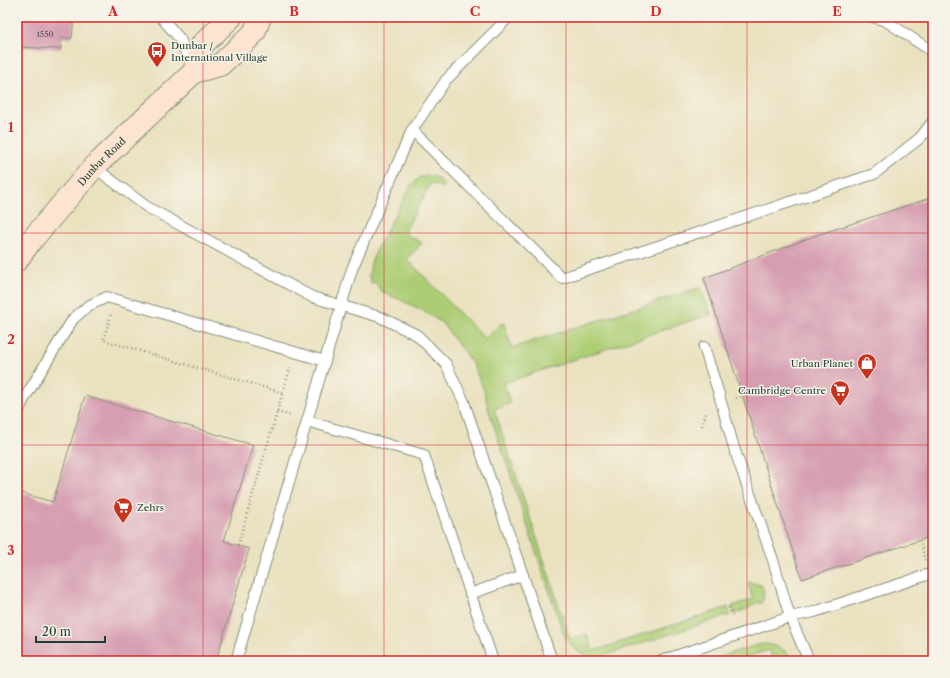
<svg xmlns="http://www.w3.org/2000/svg" width="950" height="678" font-family="'Libre Caslon Text',serif">
<style>
.green{fill:#adcd75;stroke:#668554}
.building{fill:#d69eb1}
.lines{fill:none;stroke-linecap:round;stroke-linejoin:round}
.lane-casing{stroke:#848f7a;stroke-width:12}
.secondary-casing{stroke:#848f7a;stroke-width:24}
.path{stroke:#848f7a;stroke-width:2.5;stroke-dasharray:1 3;stroke-linecap:butt}
.lane{stroke:#fff;stroke-width:10}
.secondary{stroke:#fde4d0;stroke-width:22}
.grid{fill:none;stroke:#d62828;stroke-width:1;stroke-opacity:0.55}
.labels{text-anchor:middle;dominant-baseline:central;stroke-width:3;stroke-linejoin:round;paint-order:stroke}
.number-label{font-size:8px;fill:#4d5553}
.poi-label{font-size:10px;fill:#1f3d34;stroke:#f7f3e8;text-anchor:start}
.street-label{font-size:10px;fill:#1f3d34;stroke:#f7f3e8}
.neatline{fill:none;stroke:#d62828;stroke-width:1.5}
.grid-label{font-size:13px;text-anchor:middle;font-weight:bold;fill:#d62828}
</style>
<rect width="100%" height="100%" fill="#f7f3e8"/>
<filter id="ink" filterUnits="userSpaceOnUse"><feTurbulence type="fractalNoise" baseFrequency=".025" numOctaves="2"/><feDisplacementMap in="SourceGraphic" scale="8" xChannelSelector="R" yChannelSelector="G"/><feConvolveMatrix kernelMatrix="1 2 1 2 8 2 1 2 1" color-interpolation-filters="sRGB"/></filter>
<filter id="wash" filterUnits="userSpaceOnUse"><feTurbulence type="fractalNoise" baseFrequency=".012" numOctaves="4" result="noise"/><feDisplacementMap in="SourceGraphic" scale="16" xChannelSelector="R" yChannelSelector="G"/><feGaussianBlur stdDeviation="0.9" result="paint"/><feColorMatrix in="noise" values="0 0 0 0 0 0 0 0 0 0 0 0 0 0 0 0 0 1.4 0 .05"/><feComposite in="paint" operator="in"/></filter>
<g filter="url(#wash)">
<rect width="100%" height="100%" fill="#eae1bf"/>
<g class="green">
<path d="M428 176C435 176 442 180 445 187L443 188 431 183 404 233 422 243 407 259 485 339 502 323 504 324 512 348C575 327 639 308 701 287L711 314 504 383 510 403 509 404 494 409 570 639 587 634 593 651 728 607 730 615 600 657C583 657 572 650 564 635L489 411 484 390 472 363 441 322 418 308 383 292 380 290 376 282 371 284 369 275 371 263 378 246 412 184 420 177Z"/>
<path d="M749 582 761 585C765 591 765 597 761 604L757 602 749 608 734 614 732 606 753 599 748 584Z"/>
<path d="M764 644C776 645 787 649 791 660L773 661 769 650 735 661H707L756 645Z"/>
</g>
<g id="blocks">
<g class="building">
<path d="M17 17H74L72 38H61V49L17 47Z"/>
<path d="M933 197V536L802 579 704 278 817 235Z"/>
<path d="M85 396 253 445 224 541 249 549 216 661H17V507L21 493 53 502Z"/>
</g>
</g>
</g>
<g filter="url(#ink)">
<use href="#blocks" fill-opacity="0" stroke="#848f7a" stroke-width="1"/>
<g class="lines">
<g class="lane-casing">
<g id="lane">
<path d="M161 17 180 39 192 67"/>
<path d="M873 17 886 21 933 52"/>
<path d="M412 130 562 278 874 174 920 138 933 121"/>
<path d="M94 167 147 207 312 297 380 317 417 335 446 364 464 402 552 661"/>
<path d="M704 347 718 391 734 448 773 560 790 617 809 661"/>
<path d="M17 414 24 399 73 319 88 306 107 297 325 361"/>
<path d="M307 421 424 455 493 661"/>
<path d="M470 594 523 575"/>
<path d="M236 661 352 269 412 130 446 80 509 17"/>
<path d="M661 661 790 617 814 612 933 573"/>
</g>
</g>
<g class="secondary-casing">
<g id="secondary">
<path d="M194 72 202 45 231 17"/>
<path id="s1" d="M17 260 29 243 94 167 194 72 220 65 254 33 260 17"/>
</g>
</g>
<g class="path">
<path d="M111 315 103 340 283 393"/>
<path d="M736 398 742 396"/>
<path d="M277 412 292 416"/>
<path d="M702 426 706 413"/>
<path d="M920 540 925 560"/>
<path d="M238 545 290 368"/>
<path d="M729 607 733 617"/>
</g>
<use href="#lane" class="lane"/>
<use href="#secondary" class="secondary"/>
</g>
</g>
<path class="grid" d="M203 17V661M384 17V661M566 17V661M747 17V661M17 233H933M17 445H933"/>
<defs>
<g id="bus-pin" transform="scale(1)"><path d="M0 17L-7.5 6A9.5 9.5 0 1 1 7.5 6Z" fill="#c8321e" stroke="#f7f3e8"/><path d="M-5-6H5V4H4V6H2V4H-2V6H-4V4H-5ZM-3.5-4V0h7V-4ZM-3.5 1.2v1.5H-2V1.2ZM2 1.2v1.5H3.5V1.2Z" fill="#fff"/></g>
<g id="shop-pin" transform="scale(1)"><path d="M0 17L-7.5 6A9.5 9.5 0 1 1 7.5 6Z" fill="#c8321e" stroke="#f7f3e8"/><path d="M-5-2.5h2.3a2.7 3.5 0 0 1 5.4 0H5L5.5 6h-11ZM-1.5-2.5h3a1.5 2.3 0 0 0-3 0Z" fill="#fff"/></g>
<g id="supermarket-pin" transform="scale(1)"><path d="M0 17L-7.5 6A9.5 9.5 0 1 1 7.5 6Z" fill="#c8321e" stroke="#f7f3e8"/><path d="M-6-5.5h2.5l.6 2H6L4.5 2H-2.5L-4.4-4H-6ZM-1.5 3.2a1.3 1.3 0 1 0 .1 0ZM3 3.2a1.3 1.3 0 1 0 .1 0Z" fill="#fff"/></g>
</defs>
<g fill-rule="evenodd">
<use href="#bus-pin" x="157" y="51"/>
<use href="#shop-pin" x="867" y="363"/>
<use href="#supermarket-pin" x="840" y="390"/>
<use href="#supermarket-pin" x="123" y="507"/>
</g>
<g class="labels">
<g class="number-label">
<text x="45" y="34">1550</text>
</g>
<g class="poi-label">
<text x="171" y="45">Dunbar /<tspan x="171" dy="12">International Village</tspan></text>
<text x="853" y="363" text-anchor="end">Urban Planet</text>
<text x="826" y="390" text-anchor="end">Cambridge Centre</text>
<text x="137" y="507">Zehrs</text>
</g>
<g class="street-label">
<text stroke="none"><textPath href="#s1" startOffset="130">Dunbar Road</textPath></text>
</g>
</g>
<rect width="950" height="678" fill="none" stroke="#f7f3e8" stroke-width="44"/>
<path d="M36 636v6h69v-6" fill="none" stroke="#1f3d34" stroke-width="2"/>
<text x="42" y="636" font-size="12" fill="#1f3d34" stroke="#f7f3e8" stroke-width="3" paint-order="stroke">20 m</text>
<rect x="22" y="22" width="906" height="634" class="neatline"/>
<g class="grid-label">
<text x="113" y="16">A</text>
<text x="294" y="16">B</text>
<text x="475" y="16">C</text>
<text x="656" y="16">D</text>
<text x="837" y="16">E</text>
<text x="11" y="132">1</text>
<text x="11" y="344">2</text>
<text x="11" y="555">3</text>
</g>
</svg>
